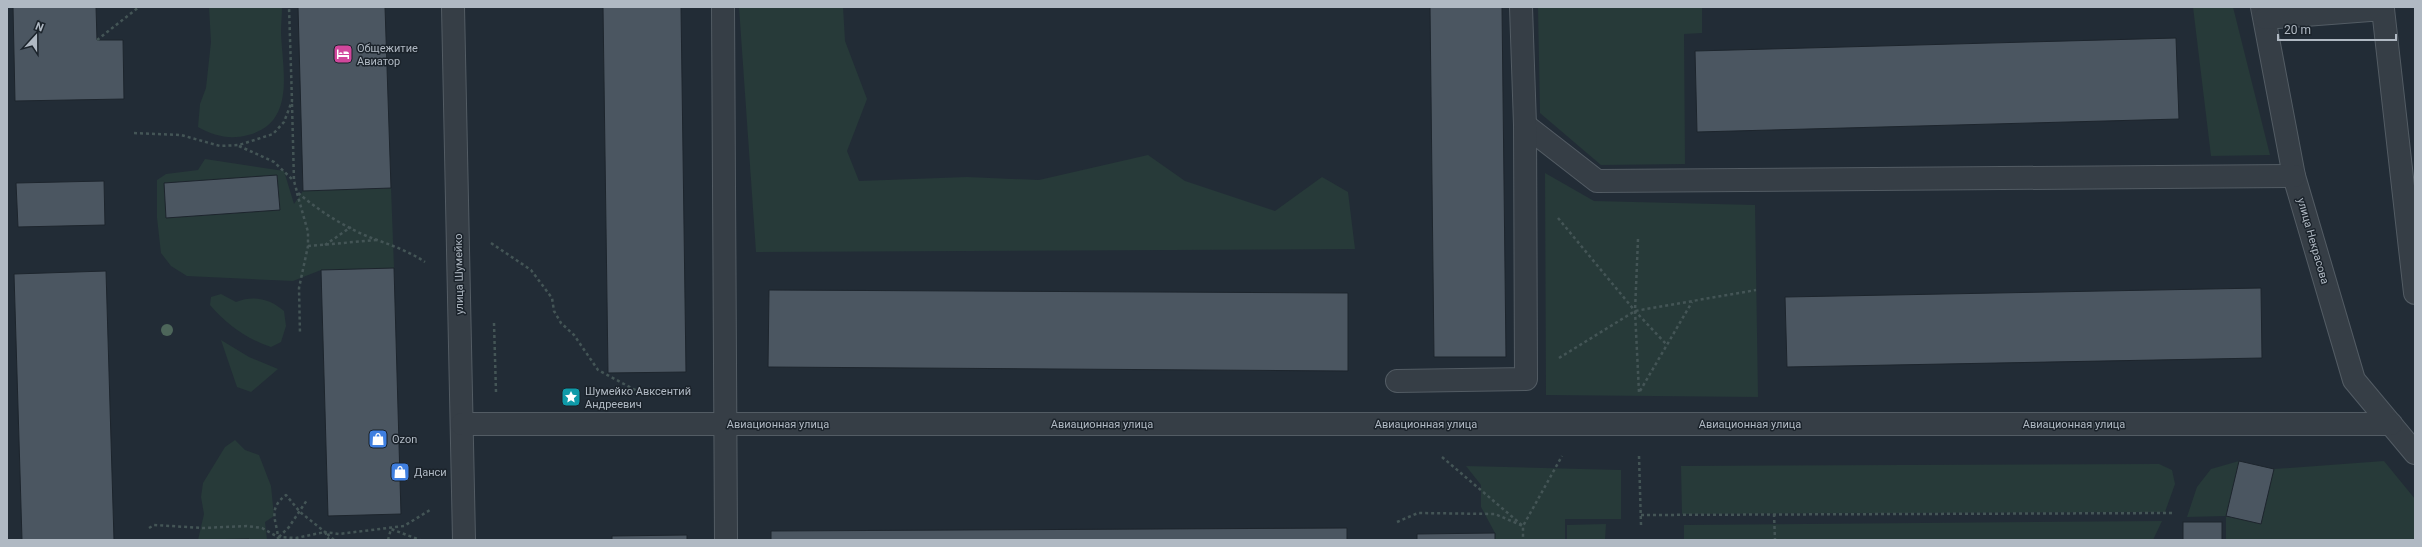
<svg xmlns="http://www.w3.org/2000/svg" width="2422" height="547" font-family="Roboto,sans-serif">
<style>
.green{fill:#273a39;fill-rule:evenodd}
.building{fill:#4b5661;stroke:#1d252d}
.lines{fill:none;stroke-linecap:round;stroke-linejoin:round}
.minor-casing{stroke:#535c64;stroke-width:24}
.path{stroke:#445556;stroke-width:2.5;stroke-dasharray:3 3;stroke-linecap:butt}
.minor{stroke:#363e46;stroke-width:22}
.tree{fill:#4d665a}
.labels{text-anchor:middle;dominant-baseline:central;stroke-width:3;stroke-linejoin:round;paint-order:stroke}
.poi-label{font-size:11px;fill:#b0b9c3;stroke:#1b232b;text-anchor:start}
.street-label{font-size:11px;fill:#b0b9c3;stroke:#1b232b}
</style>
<rect width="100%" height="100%" fill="#222c36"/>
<g class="green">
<path d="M209 7H282C282 15 281 24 281 32 282 68 297 123 248 135 230 140 214 136 198 127L200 104 206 88 211 42Z"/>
<path d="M739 7H843L845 41 867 99 847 151 859 181 967 177 1039 180 1148 155 1185 181 1275 211 1322 177 1348 192 1355 249 756 252Z"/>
<path d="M1538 7H1702V33L1684 34 1685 164 1601 165 1540 113Z"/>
<path d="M2193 7H2233L2270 155 2211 156Z"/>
<path d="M205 159 284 171 294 204 303 191 391 188 394 268 321 270 293 281 187 276 171 266 161 253 157 218V180L166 174 198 170ZM277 175 279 210 166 218 164 183Z"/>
<path d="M1545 173 1594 201 1755 205 1758 397 1546 395Z"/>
<path d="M221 294 236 302C254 295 270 299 284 311L286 326 281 342 271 347C247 339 227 325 210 305L211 297Z"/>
<path d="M221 340 249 357 278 369 251 392 237 387Z"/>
<path d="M235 440 245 450 259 455 271 486 274 516 265 522 267 540H198L204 514 201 497 203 483 225 447Z"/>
<path d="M2239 461 2226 516 2261 524 2274 469 2384 461 2415 499V540H2226V516L2187 517 2197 487 2211 469Z"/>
<path d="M2159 464 2172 470 2175 484 2165 512 1682 514 1681 466Z"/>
<path d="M1466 466 1621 470V519H1565V540H1495V533L1481 507V485Z"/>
<path d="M2162 521 2153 540H1684V525Z"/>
<path d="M1606 524 1605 540H1567V525Z"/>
</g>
<g class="building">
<path d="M13 7H96L97 40H123L124 99 15 101Z"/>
<path d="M298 7H385L391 188 303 191Z"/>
<path d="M603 7H681L686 372 608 373Z"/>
<path d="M1430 7H1502L1506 357H1434Z"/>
<path d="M2176 38 2179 119 1697 132 1695 51Z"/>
<path d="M277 175 280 210 166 218 164 183Z"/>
<path d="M104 181 105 225 18 227 16 183Z"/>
<path d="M394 268 401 514 328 516 321 270Z"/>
<path d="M106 271 114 540H22L14 274Z"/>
<path d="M2261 288 2262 358 1787 367 1785 297Z"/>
<path d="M769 290 1348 293V371L768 367Z"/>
<path d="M2239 461 2274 469 2261 524 2226 516Z"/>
<rect x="2183" y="522" width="39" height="18"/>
<path d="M1347 528V540H771V531Z"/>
<path d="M1495 533V540H1417V534Z"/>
<path d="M687 535V540H612V536Z"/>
<path d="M249 539V540H202Z"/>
</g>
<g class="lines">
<g class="minor-casing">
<g id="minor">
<path d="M453 7 464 540"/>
<path d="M723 7 726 540"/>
<path d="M2262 7 2294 176 2354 380 2415 453"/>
<path d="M2265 18 2383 9 2415 293"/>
<path d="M1525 125 1597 181 2294 176"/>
<path d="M1397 381 1526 379 1525 125 1521 7"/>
<path d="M462 424H2391"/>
</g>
</g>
<g class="path">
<path d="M97 40 139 7"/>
<path d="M292 104 294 181 297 192C320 212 349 230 377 240 394 246 410 252 425 262"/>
<path d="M134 133 181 135 220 146 239 145 273 134 284 122 292 101 289 7"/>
<path d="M239 146 274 162 293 180"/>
<path d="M297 193 308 232V246L299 288 300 334"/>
<path d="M1558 218 1635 311 1667 345"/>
<path d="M1638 239 1635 311 1639 392"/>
<path d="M491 243 531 270 552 298 554 311 561 323 574 335 598 370 637 391"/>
<path d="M325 245 351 227"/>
<path d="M308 246 377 240"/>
<path d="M494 323 496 392"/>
<path d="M1559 358 1635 311 1756 290"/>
<path d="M1640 391 1692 302"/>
<path d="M1639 456 1641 525"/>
<path d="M1442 457 1523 526 1562 456"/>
<path d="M1774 514 1775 540"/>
<path d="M1641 515 2175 513"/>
<path d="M1397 522 1418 513 1495 514 1523 526V540"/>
<path d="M149 528 154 525 203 528 247 526 262 528 278 537 296 538 325 532"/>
<path d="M279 537 289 527 307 500"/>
<path d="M278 540C278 522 266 510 286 495L300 512 325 532 339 534 404 526 430 510"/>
<path d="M329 540 325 532 334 540"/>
<path d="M388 540 391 529 420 540"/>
</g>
<use href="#minor" class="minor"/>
</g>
<circle class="tree" cx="167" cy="330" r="6"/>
<defs>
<g id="hotel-square" transform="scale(1)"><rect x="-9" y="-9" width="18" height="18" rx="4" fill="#d1479c" stroke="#1b232b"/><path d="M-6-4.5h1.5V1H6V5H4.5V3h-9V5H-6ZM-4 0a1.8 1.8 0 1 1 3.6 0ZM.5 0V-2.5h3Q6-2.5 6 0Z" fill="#fff"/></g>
<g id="sight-square" transform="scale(1)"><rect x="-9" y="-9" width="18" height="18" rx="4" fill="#0f9aa8" stroke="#1b232b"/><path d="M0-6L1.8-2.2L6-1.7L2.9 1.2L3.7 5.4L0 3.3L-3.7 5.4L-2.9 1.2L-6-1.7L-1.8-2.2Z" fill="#fff"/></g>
<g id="shop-square" transform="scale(1)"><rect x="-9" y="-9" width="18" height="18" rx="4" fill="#3f7fe0" stroke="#1b232b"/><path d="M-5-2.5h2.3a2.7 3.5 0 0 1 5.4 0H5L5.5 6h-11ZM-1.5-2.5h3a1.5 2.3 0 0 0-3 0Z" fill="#fff"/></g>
</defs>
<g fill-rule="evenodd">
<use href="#hotel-square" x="343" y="54"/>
<use href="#sight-square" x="571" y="397"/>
<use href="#shop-square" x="378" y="439"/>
<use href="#shop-square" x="400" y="472"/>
</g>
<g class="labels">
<g class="poi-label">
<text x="357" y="48">Общежитие<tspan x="357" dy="13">Авиатор</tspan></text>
<text x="585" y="391">Шумейко Авксентий<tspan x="585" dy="13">Андреевич</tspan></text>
<text x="392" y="439">Ozon</text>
<text x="414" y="472">Данси</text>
</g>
<g class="street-label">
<text transform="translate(2313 241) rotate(74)">улица Некрасова</text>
<text transform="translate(459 274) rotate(-91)">улица Шумейко</text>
<text x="778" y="424">Авиационная улица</text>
<text x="1102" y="424">Авиационная улица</text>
<text x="1426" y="424">Авиационная улица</text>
<text x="1750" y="424">Авиационная улица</text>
<text x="2074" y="424">Авиационная улица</text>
</g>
</g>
<rect width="2422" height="547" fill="none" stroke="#b0b9c3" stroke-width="16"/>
<g transform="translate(36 36) rotate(21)" stroke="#1b232b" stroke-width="3" paint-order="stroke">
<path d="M0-3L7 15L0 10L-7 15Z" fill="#b0b9c3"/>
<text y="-6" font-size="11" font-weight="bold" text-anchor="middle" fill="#b0b9c3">N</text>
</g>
<path d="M2278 34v6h118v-6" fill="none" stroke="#b0b9c3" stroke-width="2"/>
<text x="2284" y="34" font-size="12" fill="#b0b9c3" stroke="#1b232b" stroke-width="3" paint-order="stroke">20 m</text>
</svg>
